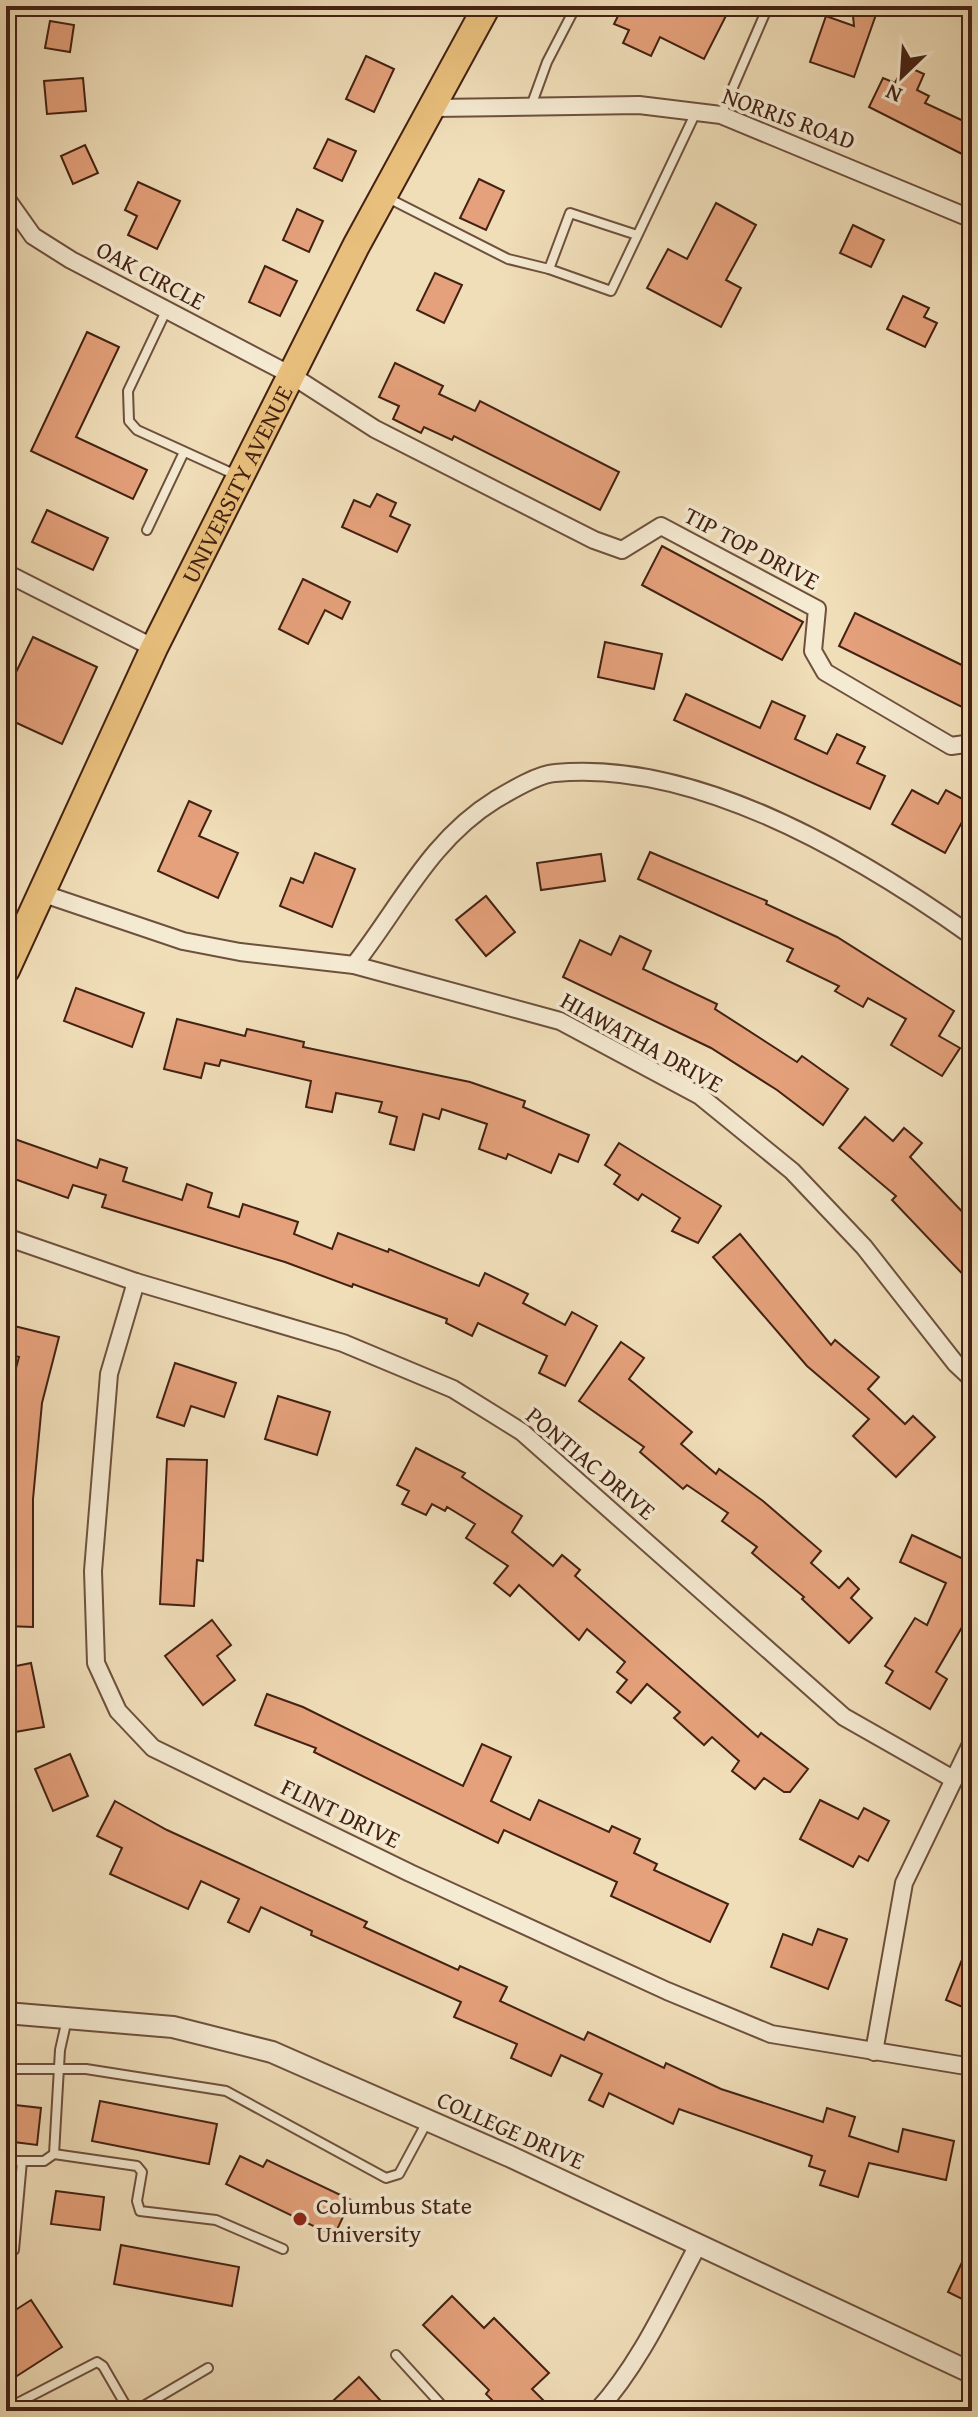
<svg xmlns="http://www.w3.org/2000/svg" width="978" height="2417" font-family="'Gentium Book Plus',serif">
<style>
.building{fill:#e5a17b;stroke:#432113;stroke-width:2}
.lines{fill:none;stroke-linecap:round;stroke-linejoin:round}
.service-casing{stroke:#6e503c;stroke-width:12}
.minor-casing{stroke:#6e503c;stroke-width:20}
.tertiary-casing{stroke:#6e503c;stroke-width:24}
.primary-casing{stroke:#432113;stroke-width:30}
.service{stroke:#f5ead2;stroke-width:8}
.minor{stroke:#f5ead2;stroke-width:16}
.tertiary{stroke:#f5ead2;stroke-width:20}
.primary{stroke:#e8bf7c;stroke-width:26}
.poi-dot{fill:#8f2418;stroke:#f5ead2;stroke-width:3}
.labels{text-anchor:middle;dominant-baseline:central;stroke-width:7;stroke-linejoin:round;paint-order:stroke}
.street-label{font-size:24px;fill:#432113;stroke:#f5ead2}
.poi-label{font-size:24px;fill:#432113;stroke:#f5ead2;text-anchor:start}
</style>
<rect width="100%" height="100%" fill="#f0deb9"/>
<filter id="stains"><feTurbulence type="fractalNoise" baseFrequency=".0025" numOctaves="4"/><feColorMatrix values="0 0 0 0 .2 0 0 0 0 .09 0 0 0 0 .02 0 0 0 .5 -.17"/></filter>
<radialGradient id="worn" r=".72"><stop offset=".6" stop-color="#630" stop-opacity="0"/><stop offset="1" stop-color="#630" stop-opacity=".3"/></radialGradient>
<g class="building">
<path d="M623 6H731L704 59 660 37 651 56 623 43 629 30 614 24Z"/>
<path d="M852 6H879L854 77 810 62 826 16 854 26Z"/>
<path d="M50 21 74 25 70 52 45 48Z"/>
<path d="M366 56 394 69 374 112 346 99Z"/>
<path d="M904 65 924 74 917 90 929 96 925 103 972 125V159L869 107 883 78 895 83Z"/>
<path d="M83 78 86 111 47 114 44 81Z"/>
<path d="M328 139 356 151 342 181 314 168Z"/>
<path d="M85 145 98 173 73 184 61 156Z"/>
<path d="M479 179 504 191 486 230 460 218Z"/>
<path d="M138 182 180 201 157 249 128 235 137 216 125 210Z"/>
<path d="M716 203 756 225 726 280 741 288 721 327 647 288 668 249 687 259Z"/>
<path d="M297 209 323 221 309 252 283 240Z"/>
<path d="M853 225 884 240 871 267 840 253Z"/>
<path d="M265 266 297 281 280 316 249 302Z"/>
<path d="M435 273 462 285 444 323 417 310Z"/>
<path d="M903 296 929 308 924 317 937 323 925 347 887 329Z"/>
<path d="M87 332 119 347 76 437 147 470 133 499 31 451Z"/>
<path d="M395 363 443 386 439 394 475 411 480 401 619 472 600 510 454 436 452 440 424 427 421 433 393 419 399 406 379 397Z"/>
<path d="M377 494 396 503 390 516 410 525 397 552 342 527 354 500 370 507Z"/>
<path d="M47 510 108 538 93 570 32 542Z"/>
<path d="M662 546 803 622 782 660 642 585Z"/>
<path d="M303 579 350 602 342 619 325 610 308 644 279 629Z"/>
<path d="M855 613 972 670V712L839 646Z"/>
<path d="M33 637 97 667 62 744 6 718V693Z"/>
<path d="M605 642 662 654 654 689 598 677Z"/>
<path d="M686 694 760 728 772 701 805 716 795 739 827 754 837 734 865 747 857 763 885 776 870 809 674 720Z"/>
<path d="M912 790 938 804 946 790 972 804 945 853 892 824Z"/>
<path d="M189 801 211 811 199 836 238 853 218 898 158 871Z"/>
<path d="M650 852 767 901 766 904 837 937 954 1011 939 1036 960 1048 942 1076 891 1045 906 1019 868 998 863 1007 835 991 839 986 787 961 793 949 638 879Z"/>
<path d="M315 853 355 869 332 927 280 906 291 878 303 883Z"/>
<path d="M601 854 605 881 541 890 537 863Z"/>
<path d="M486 896 515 932 486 956 456 920Z"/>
<path d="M620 936 651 951 643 969 717 1004 715 1009 797 1062 802 1056 848 1089 823 1125 777 1090 711 1048 563 977 580 940 611 955Z"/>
<path d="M76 988 144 1013 132 1047 64 1021Z"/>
<path d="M177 1019 245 1036 247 1029 304 1042 303 1047 470 1082 525 1101 523 1107 589 1135 578 1162 559 1154 551 1173 508 1154 506 1159 479 1149 487 1124 442 1109 439 1119 423 1114 414 1150 390 1144 397 1117 379 1112 382 1102 336 1093 332 1112 306 1107 311 1081 221 1060 219 1066 205 1063 201 1078 164 1069Z"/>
<path d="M865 1117 893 1141 904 1128 922 1143 910 1157 972 1222V1284L892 1200 896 1196 839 1148Z"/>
<path d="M6 1136 97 1168 100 1159 127 1168 123 1181 182 1200 187 1184 212 1193 208 1207 239 1217 243 1204 298 1222 294 1234 332 1249 338 1233 388 1252 389 1249 479 1286 485 1273 528 1294 523 1303 565 1325 572 1312 597 1326 565 1386 539 1373 547 1356 478 1323 472 1336 446 1323 447 1319 353 1284 352 1287 285 1262 102 1207 106 1195 73 1185 68 1198 6 1176Z"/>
<path d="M619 1143 721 1206 698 1243 672 1231 680 1218 642 1194 638 1200 614 1184 620 1175 605 1165Z"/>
<path d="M740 1234 831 1345 835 1340 879 1377 868 1389 905 1424 913 1416 935 1437 896 1477 853 1436 869 1419 807 1366 713 1257Z"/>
<path d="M6 1324 59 1337 42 1403 33 1499V1627L6 1626V1438L11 1386 19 1357 6 1354Z"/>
<path d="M621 1342 644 1358 629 1379 692 1432 681 1444 716 1474 719 1469 763 1501 821 1551 811 1563 839 1588 848 1578 859 1589 851 1598 872 1618 849 1643 802 1599 804 1597 752 1553 757 1547 722 1521 728 1513 687 1485 683 1489 640 1452 644 1447 579 1401Z"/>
<path d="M175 1363 236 1383 224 1417 191 1406 184 1426 157 1417Z"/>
<path d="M278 1396 330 1412 317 1455 265 1439Z"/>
<path d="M416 1448 465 1473 462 1477 522 1516 512 1532 553 1566 562 1555 580 1570 575 1576 758 1737 761 1733 808 1769 790 1792H784L764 1778 755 1789 732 1771 739 1761 712 1737 704 1745 674 1718 680 1712 647 1684 631 1703 617 1692 627 1680 617 1672 625 1662 587 1629 579 1640 519 1585 510 1596 494 1583 508 1566 466 1538 475 1524 447 1507 445 1511 432 1504 426 1515 402 1504 409 1491 397 1485Z"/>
<path d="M167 1459 207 1460 203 1561 197 1560 194 1606 160 1604Z"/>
<path d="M912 1535 972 1563V1610L936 1672 947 1679 930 1709 886 1683 893 1671 885 1666 915 1618 927 1625 946 1583 900 1562Z"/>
<path d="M212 1620 231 1645 217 1656 235 1680 203 1705 165 1656Z"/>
<path d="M31 1663 44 1727 15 1732 12 1714 6 1715V1668Z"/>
<path d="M267 1694 303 1707 463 1786 482 1744 511 1757 491 1801 530 1820 539 1800 609 1832 612 1826 640 1839 634 1853 657 1864 654 1870 728 1904 710 1942 611 1896 617 1882 504 1830 498 1843 314 1752 316 1748 255 1725Z"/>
<path d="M70 1754 88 1796 53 1811 35 1769Z"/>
<path d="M820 1800 858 1819 864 1808 889 1821 868 1861 859 1856 853 1867 800 1839Z"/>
<path d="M115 1801 167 1830 367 1922 364 1927 458 1970 460 1966 507 1987 500 2001 584 2040 588 2032 664 2068 666 2063 721 2089 823 2122 827 2108 855 2117 849 2136 898 2152 903 2129 954 2141 946 2180 869 2163 858 2197 820 2185 825 2171 809 2166 812 2156 679 2109 673 2124 609 2093 603 2107 589 2100 602 2074 561 2055 551 2076 511 2058 517 2044 454 2017 461 2002 311 1935 312 1931 261 1907 249 1932 228 1922 239 1899 201 1881 188 1909 110 1874 122 1848 97 1836Z"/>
<path d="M818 1929 847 1939 828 1989 771 1967 783 1934 812 1945Z"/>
<path d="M971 1937H972V2011L946 2000Z"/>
<path d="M100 2101 217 2124 209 2164 92 2141Z"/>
<path d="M6 2104 41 2108 37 2145 6 2141Z"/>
<path d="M240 2156 263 2167 267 2160 351 2200 334 2236 226 2184Z"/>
<path d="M56 2191 104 2197 100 2230 51 2224Z"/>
<path d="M972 2241V2293L968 2302 948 2292Z"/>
<path d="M121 2245 239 2267 232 2306 114 2284Z"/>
<path d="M452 2296 484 2328 494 2318 549 2373 532 2389 554 2411H503L486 2394 489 2390 423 2325Z"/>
<path d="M31 2300 62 2347 6 2383V2316Z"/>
<path d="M359 2377 390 2411H322Z"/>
</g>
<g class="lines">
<g class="service-casing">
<g id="service">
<path d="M531 106 547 62 576 6"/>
<path d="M721 115 766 11"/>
<path d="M386 197 508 259 549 269"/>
<path d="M637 235 570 213 549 269 611 291 696 112"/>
<path d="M166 311 128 391 129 421 137 430 238 476"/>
<path d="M147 530 184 452"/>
<path d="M6 2069H86L226 2091 386 2178 399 2174 427 2122"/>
<path d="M54 2154 137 2166 142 2172 137 2201 140 2211 216 2220 283 2249"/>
<path d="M6 2161H44L54 2154 60 2050 67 2019"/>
<path d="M14 2250 22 2161"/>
<path d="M396 2355 447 2411"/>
<path d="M6 2409 97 2362 103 2366 129 2411"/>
<path d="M135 2411 208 2368"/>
</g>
</g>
<g class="minor-casing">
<g id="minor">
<path d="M434 108 639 105 721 115 972 219"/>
<path d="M6 198 33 236 71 260 291 375 375 429 594 540 622 550 661 526 817 609 813 651 825 672 951 746 972 743"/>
<path d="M6 573 154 648"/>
<path d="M44 894 183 941 240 952 354 965 560 1021 700 1096 792 1171 864 1247 956 1364 972 1379"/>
<path d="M354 965C399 908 430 840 495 800 510 791 538 774 555 773 698 759 861 857 972 936"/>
<path d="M6 1237 136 1282 343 1343 453 1389 522 1432 844 1717 953 1779"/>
<path d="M136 1282 109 1374 93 1571 96 1663 118 1711 153 1748 410 1873 667 1991 771 2034 972 2067"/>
<path d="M874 2052 904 1883 972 1742"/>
<path d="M597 2411C640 2364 668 2301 698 2245"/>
</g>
</g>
<g class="tertiary-casing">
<path id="tertiary" d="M6 2013 173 2027 272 2052 509 2156 972 2373"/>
</g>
<g class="primary-casing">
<g id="primary">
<path id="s1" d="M6 970 154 648 356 246 487 6"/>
</g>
</g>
<use href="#service" class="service"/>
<use href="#minor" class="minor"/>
<use href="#tertiary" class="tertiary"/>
<use href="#primary" class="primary"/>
</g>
<circle class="poi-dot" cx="300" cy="2219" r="8"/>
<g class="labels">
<g class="street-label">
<text transform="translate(789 118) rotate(20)">NORRIS ROAD</text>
<text transform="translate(151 275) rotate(28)">OAK CIRCLE</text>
<text stroke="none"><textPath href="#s1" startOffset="538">UNIVERSITY AVENUE</textPath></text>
<text transform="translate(752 548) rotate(28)">TIP TOP DRIVE</text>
<text transform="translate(642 1042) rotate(29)">HIAWATHA DRIVE</text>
<text transform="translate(591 1463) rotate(40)">PONTIAC DRIVE</text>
<text transform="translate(341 1813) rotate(26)">FLINT DRIVE</text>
<text transform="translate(511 2130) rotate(24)">COLLEGE DRIVE</text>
</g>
<g class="poi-label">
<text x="316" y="2205">Columbus State<tspan x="316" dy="28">University</tspan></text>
</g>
</g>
<rect width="978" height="2417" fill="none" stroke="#f0deb9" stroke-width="32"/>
<rect x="8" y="8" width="962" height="2401" fill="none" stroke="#432113" stroke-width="4"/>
<rect x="16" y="16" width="946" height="2385" fill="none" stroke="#432113" stroke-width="2"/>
<g transform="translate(902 76) rotate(205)" stroke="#f5ead2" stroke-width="6" paint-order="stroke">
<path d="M0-6L14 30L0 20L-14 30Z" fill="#432113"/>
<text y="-12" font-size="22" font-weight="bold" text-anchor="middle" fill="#432113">N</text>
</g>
<rect width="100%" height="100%" filter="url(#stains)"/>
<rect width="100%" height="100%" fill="url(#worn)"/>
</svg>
